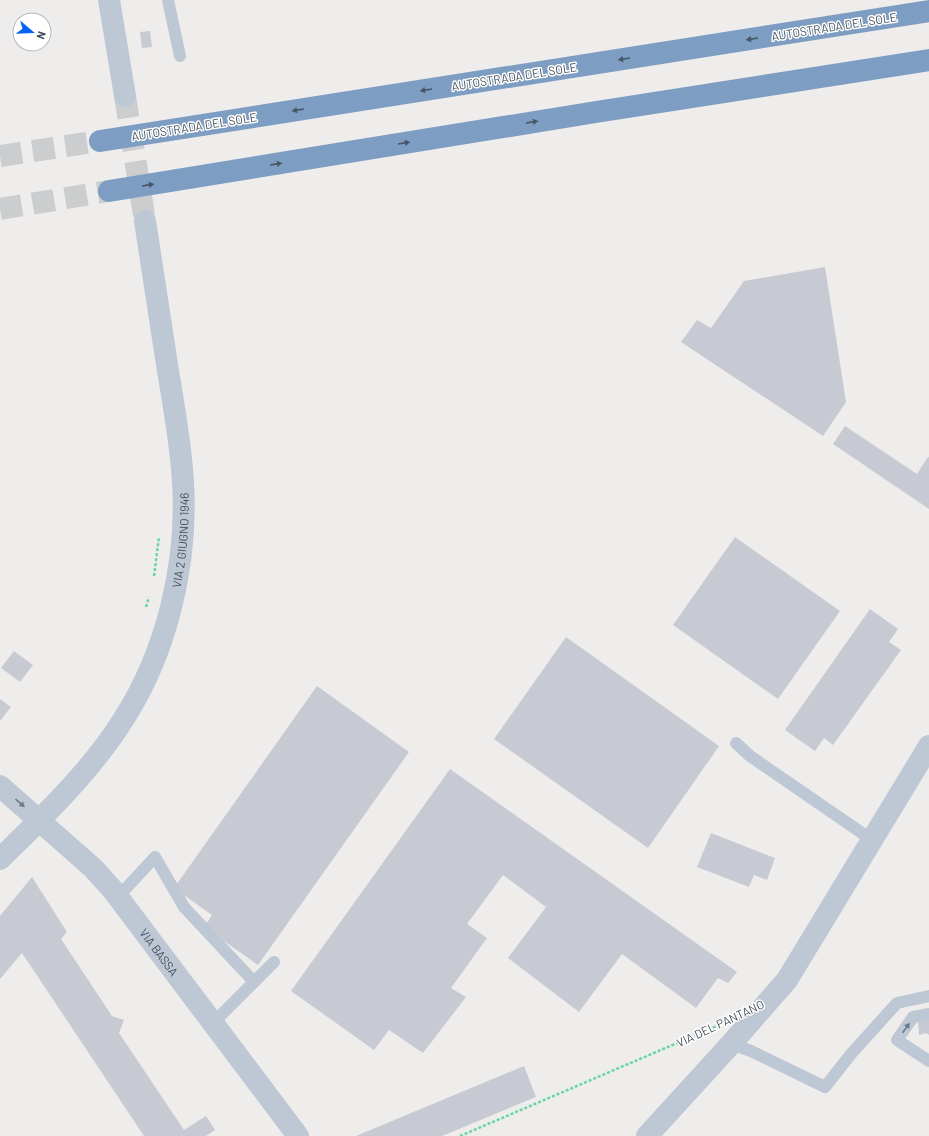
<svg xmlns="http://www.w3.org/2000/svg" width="929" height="1136" font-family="Barlow,sans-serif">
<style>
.building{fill:#c7cad3}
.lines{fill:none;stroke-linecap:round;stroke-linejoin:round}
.street-tunnel{stroke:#cccdcf;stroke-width:22;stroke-dasharray:22 11;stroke-linecap:butt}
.highway-tunnel{stroke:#cccdcf;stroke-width:22;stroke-dasharray:22 11;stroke-linecap:butt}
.path{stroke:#68d5a2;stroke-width:2.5;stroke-dasharray:3 2;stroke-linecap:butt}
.lane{stroke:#bdc8d4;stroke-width:12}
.street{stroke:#bdc8d4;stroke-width:22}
.highway{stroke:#7d9dc2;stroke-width:22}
.oneway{fill:#485766}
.oneway2{fill:#6d7986}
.labels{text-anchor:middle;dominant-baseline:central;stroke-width:3;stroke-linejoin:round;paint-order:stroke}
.street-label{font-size:12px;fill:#424f5c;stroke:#fff}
</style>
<rect width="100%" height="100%" fill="#efecec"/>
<g class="building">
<path d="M150 31 152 47 142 48 140 32Z"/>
<path d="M825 267 846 402 823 436 681 342 697 320 711 328 744 281Z"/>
<path d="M845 426 917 474 928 457H929V509L833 444Z"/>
<path d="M735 537 840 611 778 699 673 625Z"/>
<path d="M870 609 898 629 889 642 901 650 833 745 824 738 815 751 785 730Z"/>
<path d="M566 637 719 746 648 848 494 739Z"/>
<path d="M14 651 33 665 20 682 1 668Z"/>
<path d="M317 686 409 752 258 965 204 927 212 915 174 888Z"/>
<path d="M0 699 11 707 0 721Z"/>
<path d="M450 769 737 972 728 983 718 978 696 1008 622 954 579 1012 508 958 546 907 503 875 467 924 487 938 451 988 466 997 423 1053 389 1030 374 1050 291 991Z"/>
<path d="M711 833 775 858 767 880 754 875 749 887 697 867Z"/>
<path d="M32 877 67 932 61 939 112 1016 124 1020 119 1033 184 1130 206 1116 215 1130 206 1136H144L22 953 0 979V916Z"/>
<path d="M929 1019V1035L926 1033 919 1035 918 1021Z"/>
<path d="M524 1066 536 1097 442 1136H356Z"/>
</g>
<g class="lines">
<path class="street-tunnel" d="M125 96 145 221"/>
<g class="highway-tunnel">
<path d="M0 156 100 141"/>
<path d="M0 209 109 191"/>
</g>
<g class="path">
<path d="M154 576 159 537"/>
<path d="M146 607 149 597"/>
<path d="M460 1136 717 1026"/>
</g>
<g class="lane">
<path d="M168 0 180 56"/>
<path d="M736 743 750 756 872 840"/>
<path d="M118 897 155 857 184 907 254 982"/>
<path d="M929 1014 913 1017 897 1040 929 1061"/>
<path d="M212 1024 274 962"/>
<path d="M731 1044 751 1051 825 1087 851 1054 897 1003 929 996"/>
</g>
<g class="street">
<path d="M109 0 125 96"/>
<path id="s1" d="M0 786 93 868 112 889 298 1136"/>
<path id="s2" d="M0 859C43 817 91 771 123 720 167 652 188 563 183 482 181 445 174 407 168 371 160 321 153 271 145 221"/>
<path d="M647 1136 731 1044 787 980 929 746"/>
</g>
<g class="highway">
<path d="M100 141 929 11"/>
<path d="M109 191 596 112 929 60"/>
</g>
</g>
<defs><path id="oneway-solid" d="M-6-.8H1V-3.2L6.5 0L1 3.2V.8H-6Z"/></defs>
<g class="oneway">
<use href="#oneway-solid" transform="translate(752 39) rotate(171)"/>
<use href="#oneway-solid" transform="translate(624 59) rotate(171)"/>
<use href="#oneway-solid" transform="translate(426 90) rotate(171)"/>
<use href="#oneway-solid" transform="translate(298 110) rotate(171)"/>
<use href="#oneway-solid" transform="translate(532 122) rotate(-9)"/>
<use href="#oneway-solid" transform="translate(404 143) rotate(-9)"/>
<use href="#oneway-solid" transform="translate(276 164) rotate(-9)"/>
<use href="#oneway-solid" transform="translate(148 185) rotate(-9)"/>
</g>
<g class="oneway2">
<use href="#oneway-solid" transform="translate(20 803) rotate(41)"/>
<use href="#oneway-solid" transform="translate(906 1028) rotate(-55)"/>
</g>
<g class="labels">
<g class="street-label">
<text transform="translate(834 26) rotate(-9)">AUTOSTRADA DEL SOLE</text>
<text transform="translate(514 76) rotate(-9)">AUTOSTRADA DEL SOLE</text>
<text transform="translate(194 126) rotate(-9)">AUTOSTRADA DEL SOLE</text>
<text stroke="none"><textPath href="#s2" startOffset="377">VIA 2 GIUGNO 1946</textPath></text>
<text stroke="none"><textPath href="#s1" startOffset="231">VIA BASSA</textPath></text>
<text transform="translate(720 1023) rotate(-25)">VIA DEL PANTANO</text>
</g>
</g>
<g transform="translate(32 32) rotate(109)"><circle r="19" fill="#ffffff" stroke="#b3b9be"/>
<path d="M0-3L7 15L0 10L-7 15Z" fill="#0366f2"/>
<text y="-6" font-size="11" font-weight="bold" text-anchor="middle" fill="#424f5c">N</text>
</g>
</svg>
